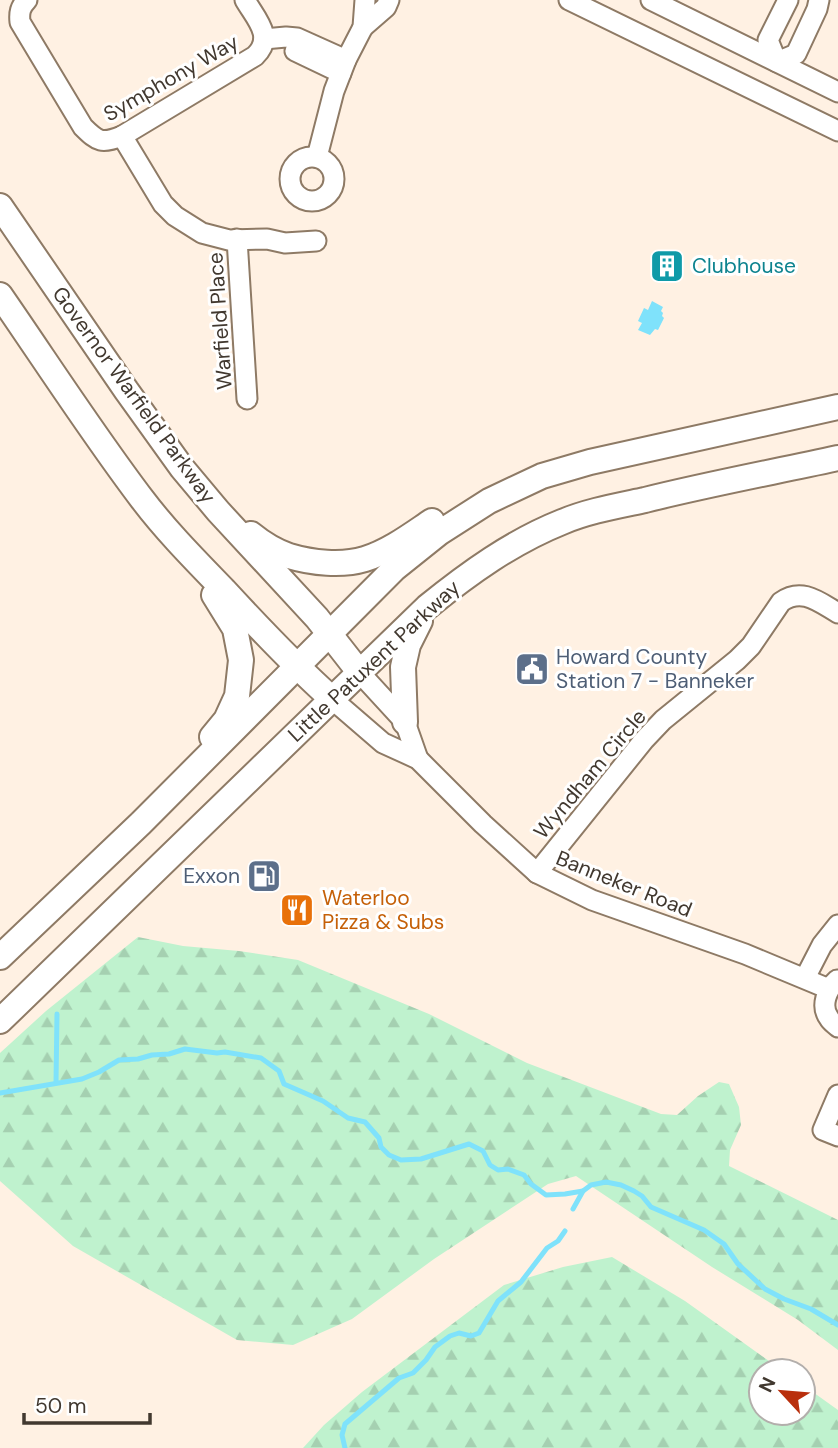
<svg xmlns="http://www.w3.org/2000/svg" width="838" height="1448" font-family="'DM Sans',sans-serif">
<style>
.forest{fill:url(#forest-firs)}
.water{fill:#7fe2fb}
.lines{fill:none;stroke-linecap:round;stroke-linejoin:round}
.stream{stroke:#7fe2fb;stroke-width:5}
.minor-casing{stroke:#8e7a65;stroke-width:23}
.major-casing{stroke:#8e7a65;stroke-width:28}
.minor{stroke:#fff;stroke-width:19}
.major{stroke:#fff;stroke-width:24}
.labels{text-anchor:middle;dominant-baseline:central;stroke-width:6;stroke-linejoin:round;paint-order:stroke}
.street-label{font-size:21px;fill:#41382f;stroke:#fff}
.culture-label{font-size:21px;fill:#0d838f;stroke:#fff;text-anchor:start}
.service-label{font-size:21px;fill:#4e5e75;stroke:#fff;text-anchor:start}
.food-label{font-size:21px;fill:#c56008;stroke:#fff;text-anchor:start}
</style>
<defs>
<pattern id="forest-firs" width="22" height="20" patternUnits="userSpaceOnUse" patternTransform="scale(1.75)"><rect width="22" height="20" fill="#bff2ce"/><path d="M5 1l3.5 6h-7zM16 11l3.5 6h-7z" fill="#a5d0b1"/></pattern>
</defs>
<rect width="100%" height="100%" fill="#fff1e3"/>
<g class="forest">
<path d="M138 937 183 946 239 951 298 960 429 1014 527 1063 661 1114 677 1115 698 1096 719 1082 729 1084 739 1107 741 1125 730 1150 729 1166 838 1220V1350L798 1320 712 1267 576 1176 548 1184 434 1259 352 1319 293 1345 237 1340 73 1246 0 1181V1053L46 1011Z"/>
<path d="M612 1257 685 1301 783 1371H761V1413H803V1385L838 1410V1448H303L324 1425 362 1392 504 1285 563 1267Z"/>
</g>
<path class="water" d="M652 301 663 307 661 311 663 313 662 316 664 318 658 330 655 329 650 335 638 330 642 323 638 321 644 308 648 310Z"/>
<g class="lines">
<g class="stream">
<path d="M56 1083 57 1014"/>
<path d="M0 1093 82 1079 99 1072 119 1060 138 1059 152 1055 169 1054 185 1049 217 1053 225 1052 261 1058 279 1071 284 1084 323 1101 348 1118 365 1122 379 1138 381 1147 389 1155 401 1160 421 1159 469 1144 483 1151 490 1165 498 1170 508 1169 524 1175 531 1184 546 1195 565 1194 583 1191"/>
<path d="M573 1209 583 1191 591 1185 606 1182 621 1185 634 1191 642 1196 651 1207 704 1230 724 1244 738 1264 765 1289 784 1299 811 1309 838 1325"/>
<path d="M345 1448 342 1435 345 1424 399 1378 413 1373 426 1360 435 1347 450 1336 459 1333 471 1336 479 1333 498 1301 521 1282 547 1248 558 1241 565 1231"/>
</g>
<g class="minor-casing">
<g id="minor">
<path d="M27 0C20 7 19 13 20 22L83 127C98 142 102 144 122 136L255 56C275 37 256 19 245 0"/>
<path d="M569 0 838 131"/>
<path d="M651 0 838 92"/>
<path d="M788 0 768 40 777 62 796 54 817 9 819 0"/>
<path d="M363 27 386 7 389 0"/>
<path d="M264 39 286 37 297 38 346 60"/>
<path d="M295 51 341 73"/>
<path d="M122 136 163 204 175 216 202 233 229 240 267 239 285 243 316 241"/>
<circle cx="312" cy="179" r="22"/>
<path d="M317 157 334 91 346 60 363 27 365 0"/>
<path d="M237 239 247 399"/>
<path d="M360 673 405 722 418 759"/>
<path d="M332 699 383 743 418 759 483 824 537 873 592 900 745 954 829 989"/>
<path d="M537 873 644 740 663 720 737 660 751 646 781 602C802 587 819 602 838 613"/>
<path d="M805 978 822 945 838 925"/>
<path d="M837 980C827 989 820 1006 829 1018 831 1022 835 1024 838 1027"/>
<path d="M838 1095 823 1130 838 1136"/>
</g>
</g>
<g class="major-casing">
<g id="major">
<path d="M0 206 126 390 182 468 218 511 317 618 360 673"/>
<path d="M0 295C47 363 92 433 142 499 167 532 196 561 224 590 259 628 294 665 332 699"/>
<path d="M251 534C262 543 275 551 289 556 312 563 342 566 365 559 390 551 411 535 432 521"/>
<path d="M405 722 403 667 408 645 420 621"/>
<path d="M212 737 226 720 237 696 241 660 235 629 214 595"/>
<path d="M0 957 141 823 394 569 439 533 489 501 542 476 590 462 838 407"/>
<path d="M0 1021 427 607C469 573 512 542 562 522 588 511 617 506 645 500 709 484 774 472 838 458"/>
</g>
</g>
<use href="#minor" class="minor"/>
<use href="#major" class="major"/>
</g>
<defs>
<g id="building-square" transform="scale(1.75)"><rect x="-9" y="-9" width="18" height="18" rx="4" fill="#0f9aa8" stroke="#fff"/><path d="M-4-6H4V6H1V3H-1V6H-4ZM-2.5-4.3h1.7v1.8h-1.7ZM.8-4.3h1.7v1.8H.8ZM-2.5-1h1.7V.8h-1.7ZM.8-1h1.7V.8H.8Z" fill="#fff"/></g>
<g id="civic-square" transform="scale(1.75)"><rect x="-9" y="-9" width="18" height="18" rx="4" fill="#5c6f8a" stroke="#fff"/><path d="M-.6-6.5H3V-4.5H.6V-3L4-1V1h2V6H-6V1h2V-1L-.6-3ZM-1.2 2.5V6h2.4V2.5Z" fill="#fff"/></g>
<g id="fuel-square" transform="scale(1.75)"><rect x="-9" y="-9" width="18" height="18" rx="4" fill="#5c6f8a" stroke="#fff"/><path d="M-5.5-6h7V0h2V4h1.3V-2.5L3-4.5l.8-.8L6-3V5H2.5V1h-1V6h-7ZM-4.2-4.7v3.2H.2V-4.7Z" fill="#fff"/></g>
<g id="restaurant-square" transform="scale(1.75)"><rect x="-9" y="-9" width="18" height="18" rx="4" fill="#e8710a" stroke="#fff"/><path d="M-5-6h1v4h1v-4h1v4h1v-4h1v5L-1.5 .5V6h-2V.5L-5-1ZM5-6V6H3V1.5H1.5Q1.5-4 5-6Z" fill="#fff"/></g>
</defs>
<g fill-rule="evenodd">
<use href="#building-square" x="667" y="266"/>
<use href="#civic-square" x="532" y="669"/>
<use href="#fuel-square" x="264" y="876"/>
<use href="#restaurant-square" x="297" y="910"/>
</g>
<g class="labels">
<g class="street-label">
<text transform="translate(171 78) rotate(-30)">Symphony Way</text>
<text transform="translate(220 321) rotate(-94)">Warfield Place</text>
<text transform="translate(134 395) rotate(54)">Governor Warfield Parkway</text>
<text transform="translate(374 661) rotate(-43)">Little Patuxent Parkway</text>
<text transform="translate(590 774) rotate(-50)">Wyndham Circle</text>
<text transform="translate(624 884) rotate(22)">Banneker Road</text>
</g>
<g class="culture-label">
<text x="692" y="266">Clubhouse</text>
</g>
<g class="service-label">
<text x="556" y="657">Howard County<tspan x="556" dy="24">Station 7 - Banneker</tspan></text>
<text x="240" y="876" text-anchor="end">Exxon</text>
</g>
<g class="food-label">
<text x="322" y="898">Waterloo<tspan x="322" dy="24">Pizza &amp; Subs</tspan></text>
</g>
</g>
<g transform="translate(782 1392) rotate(296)"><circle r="33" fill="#ffffff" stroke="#b3afac" stroke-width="2"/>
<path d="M0-5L12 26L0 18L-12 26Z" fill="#b92f0c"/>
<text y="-10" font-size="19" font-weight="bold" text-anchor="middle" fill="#41382f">N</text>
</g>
<path d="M24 1413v10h126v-10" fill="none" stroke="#41382f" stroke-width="3.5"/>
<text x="35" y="1413" font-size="21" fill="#41382f" stroke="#ffffff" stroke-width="5" paint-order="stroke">50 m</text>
</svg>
